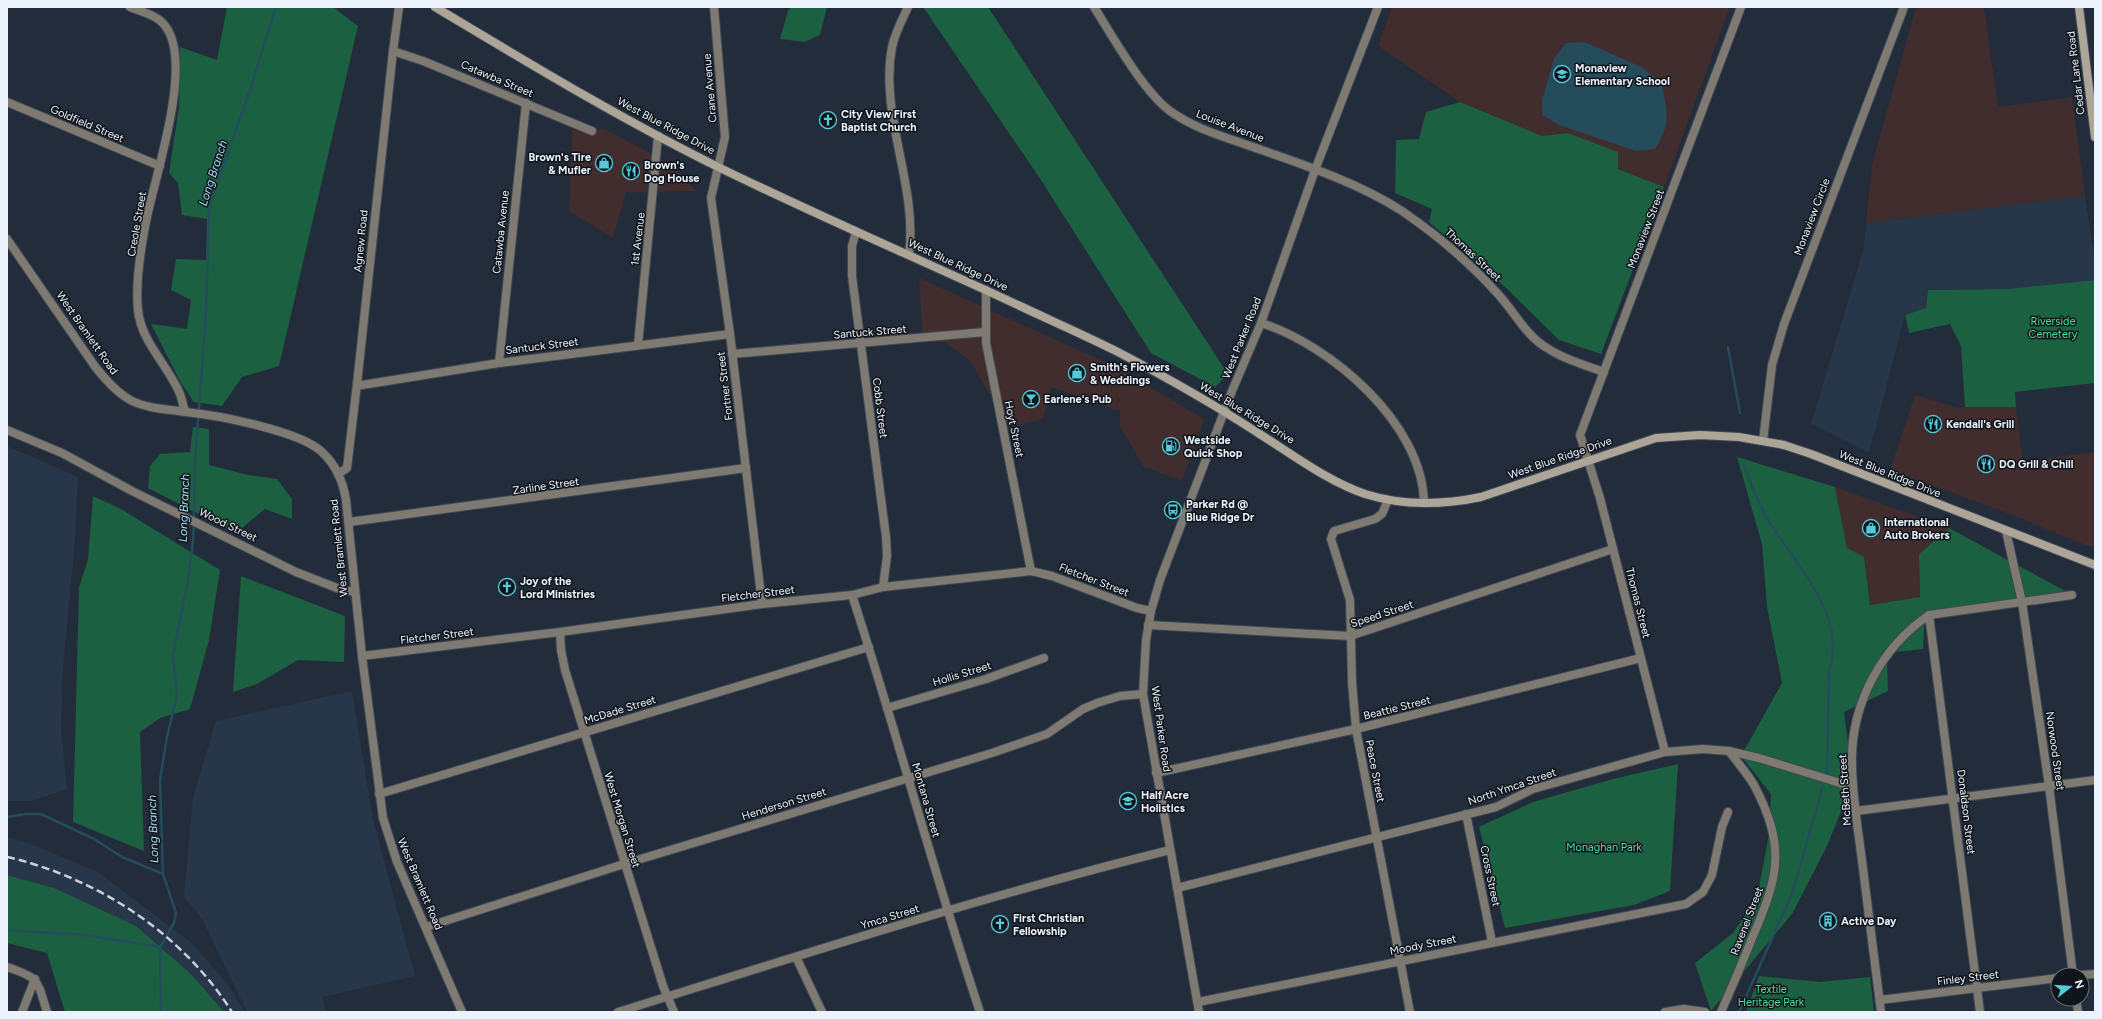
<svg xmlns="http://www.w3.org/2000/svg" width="2102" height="1019" font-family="Figtree,sans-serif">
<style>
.commercial{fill:#412d2d}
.built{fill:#28364a}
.green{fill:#1b6040}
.water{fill:#244c5b}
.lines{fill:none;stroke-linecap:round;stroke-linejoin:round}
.stream{stroke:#244c5b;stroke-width:2.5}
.minor-casing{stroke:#3e4856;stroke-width:10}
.tertiary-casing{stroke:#3e4856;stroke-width:10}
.secondary-casing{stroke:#3e4856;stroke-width:10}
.minor{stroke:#7e7a71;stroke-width:8}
.tertiary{stroke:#7e7a71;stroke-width:8}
.secondary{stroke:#ada698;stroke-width:8}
.rail{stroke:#c8d0da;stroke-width:2.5;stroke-dasharray:8 4;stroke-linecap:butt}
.labels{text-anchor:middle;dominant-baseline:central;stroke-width:3;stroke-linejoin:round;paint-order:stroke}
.poi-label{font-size:11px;font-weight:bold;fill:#ecf3fc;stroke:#10151b;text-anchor:start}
.street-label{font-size:11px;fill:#ecf3fc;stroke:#10151b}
.park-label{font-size:11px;fill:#4be09c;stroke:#10151b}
.water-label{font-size:12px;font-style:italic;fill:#a8def4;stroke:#10151b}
</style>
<rect width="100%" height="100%" fill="#222c3b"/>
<g class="commercial">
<path d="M1392 7H1730L1664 187 1618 169 1617 152 1568 133 1542 136 1460 102 1378 46Z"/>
<path d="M1916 7H1984L1998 107 2072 97 2085 196 1866 223 1872 165Z"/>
<path d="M605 129 674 166 696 191 626 192 613 238 569 211 572 130Z"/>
<path d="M919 278 1114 366 1204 419 1182 481 1143 466 1120 426V411L1051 387 1043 419 1008 427 970 360 944 342H923Z"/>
<path d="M1915 395 1959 408 1970 405 2016 407 2023 461 2095 452V547L2085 545 2002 511 1890 470Z"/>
<path d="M1835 487 1949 528 1919 554 1920 597 1870 605 1864 557 1847 549Z"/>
</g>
<g class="built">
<path d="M2085 196 2095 262V280L2007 289 1928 290 1926 308 1905 315 1869 453 1811 424 1863 251 1866 223Z"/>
<path d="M7 446 78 477 75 540 63 668 61 728 67 789 32 801H7Z"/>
<path d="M352 691 373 820 415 976 323 997 326 1012H247L202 919 184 897 193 797 216 721Z"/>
<path d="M7 837 36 846 98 872 194 945 229 986 245 1012H224L192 975 54 888 7 875Z"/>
</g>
<g class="green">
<path d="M227 7H333L358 26 279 366 242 377 222 406 194 402 181 383 151 324 187 329 191 300 171 290 176 259 206 260 207 219 182 215 178 183 169 173 179 107 180 47 217 60Z"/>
<path d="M791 7H827L820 35 805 42 780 39 788 11Z"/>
<path d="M923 7H988L1228 374 1215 387 1151 353 1041 180Z"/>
<path d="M1460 102 1542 136 1568 133 1618 152V169L1664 187 1601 354 1559 340 1503 285 1429 222 1432 209 1395 193 1396 140 1419 139 1426 112Z"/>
<path d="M2095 280V383L2015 392 2016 407H1965L1961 346 1950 324 1909 333 1905 315 1926 308 1928 290 2007 289Z"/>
<path d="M193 427 209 429V465L248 475 277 479 292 499V519L265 509 236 533 148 488 150 466 160 454 190 452Z"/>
<path d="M1737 457 1835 487 1847 548 1864 557 1870 605 1920 597 1919 554 1949 528 2069 593 1925 611 1923 649 1887 653 1888 691 1844 712 1853 782 1827 846 1792 914 1711 1011 1695 963 1733 933 1757 897 1769 835 1771 794 1741 756 1782 683 1767 607 1762 544Z"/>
<path d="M93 496 121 509 220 570 209 640 190 709 160 718 140 732 144 851 73 822 79 588 88 559Z"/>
<path d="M241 576 345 616 344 662 298 660 257 684 233 692Z"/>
<path d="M1678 764 1670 891 1634 905 1505 928 1479 827 1533 802 1613 779Z"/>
<path d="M7 875 54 888 136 926 192 975 224 1012H65L47 953 7 943Z"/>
<path d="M1759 976 1820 982 1870 977 1874 1012H1746Z"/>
</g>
<path class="water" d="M1585 42 1641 67 1661 82C1667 109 1672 124 1655 149L1636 151 1559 125 1542 115V101L1554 59 1566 43Z"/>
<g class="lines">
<g class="stream">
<path d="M1728 347 1740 413"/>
<path d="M1743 464C1751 482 1757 501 1767 518 1791 560 1849 616 1829 669L1827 776"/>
<path d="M194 519 195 461 206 313 209 208 252 84 276 7"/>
<path d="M7 817 25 814H41L94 839 122 857 163 874"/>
<path d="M7 930 85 935 160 947"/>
<path d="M161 1012 160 947 174 923 176 913 163 874 160 780 167 737 177 695 173 655 188 581 193 541 194 524"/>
<path d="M1739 1012 1792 894 1823 786"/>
</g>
<g class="minor-casing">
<g id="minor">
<path d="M130 7C142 12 158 15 166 27 193 65 156 173 147 217 141 246 135 280 138 310 141 342 168 365 180 394 182 399 183 406 185 411"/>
<path d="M714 7 725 137 711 198 730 334 762 604"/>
<path d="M908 7C902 20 895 33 892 47 879 116 918 185 909 254"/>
<path d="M1094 7C1113 37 1143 91 1170 111 1195 129 1225 137 1253 147 1302 164 1359 183 1402 211 1437 235 1469 262 1497 293 1514 311 1526 336 1547 348 1564 359 1584 365 1604 372"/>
<path d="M393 51 423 61 592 131"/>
<path d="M7 102 160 166"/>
<path d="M856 232 852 246V276L886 537 887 556 883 587"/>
<path d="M986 290V343L1031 571"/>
<path d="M1261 323C1331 345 1423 424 1424 503"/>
<path d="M638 345 658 136"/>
<path d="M732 354 985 332"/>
<path d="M499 363 526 103"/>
<path d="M357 384 362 385 499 363 730 334"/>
<path d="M7 430 62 453 132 491 296 572 342 590 355 592"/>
<path d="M1763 441 1772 365 1784 324 1904 7"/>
<path d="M338 474 347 468 357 384 393 51 399 7"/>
<path d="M1388 500 1382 514 1375 519 1334 531 1331 539 1350 600 1352 682 1356 729 1410 1012"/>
<path d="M349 522 746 468"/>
<path d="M2006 531 2022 602 2049 786 2073 975"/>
<path d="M852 595C897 733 934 874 980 1012"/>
<path d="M1929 615 1980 1012"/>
<path d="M1148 625 1350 636 1613 549"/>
<path d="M560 632 561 650 565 670 663 986 674 1012"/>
<path d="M362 656 560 632 762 604 852 595 883 587 1031 571 1052 576 1137 608 1151 611"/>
<path d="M887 708 986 679 1044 658"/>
<path d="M1665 752 1600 498 1580 435 1741 7"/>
<path d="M1156 773 1356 729 1641 658"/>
<path d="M379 794 869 647"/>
<path d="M1856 811 2095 780"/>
<path d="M1466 814 1492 942"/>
<path d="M1177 888 1496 807 1533 789 1665 752 1703 749 1729 751 1759 758 1853 787"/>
<path d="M426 927 624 864 992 753 1047 734 1083 709 1097 703 1120 696 1143 694"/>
<path d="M796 957 822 1012"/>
<path d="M7 967C40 978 37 980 47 1012"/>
<path d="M2082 975 2095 974"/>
<path d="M2076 999 2078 1012"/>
<path d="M1880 1000 2058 978"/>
<path d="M1198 1002 1686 904 1703 892 1712 875 1722 827 1728 812"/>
<path d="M22 1012 35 979"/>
<path d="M618 1012C801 955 984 896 1170 850"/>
<path d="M1665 1012 1684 1009 1705 1012"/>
<path d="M1721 1012C1732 987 1743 961 1753 936 1779 876 1786 846 1754 785 1747 773 1737 762 1729 751"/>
<path d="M1881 1012C1875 962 1868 912 1862 861 1858 828 1852 795 1852 762 1851 703 1882 647 1929 615L2072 595"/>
</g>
</g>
<g class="tertiary-casing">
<g id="tertiary">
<path d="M7 239 96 368C107 381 117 393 132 401 149 409 167 409 185 412 217 415 300 431 322 452 336 465 343 481 346 500L362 656 383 818 397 862 462 1012"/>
<path d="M1199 1012 1143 694 1146 640 1151 611 1160 580 1232 391 1261 323 1315 170 1378 7"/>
</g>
</g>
<g class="secondary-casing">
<g id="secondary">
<path d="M435 7C527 62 619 118 716 166 816 215 919 259 1020 306 1052 321 1084 335 1116 351 1164 376 1212 403 1258 433 1292 454 1327 481 1365 494 1403 506 1443 505 1481 497L1656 438 1700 435 1739 437 1784 445 1811 454 2095 565"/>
<path d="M2079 7 2095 137"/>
</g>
</g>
<use href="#minor" class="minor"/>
<use href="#tertiary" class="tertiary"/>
<use href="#secondary" class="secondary"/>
<path class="rail" d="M7 857C23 860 39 866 54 871 127 899 190 946 232 1012"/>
</g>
<defs>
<g id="school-ring" transform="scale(0.9)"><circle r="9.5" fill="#10151b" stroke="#53cbda" stroke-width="1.5"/><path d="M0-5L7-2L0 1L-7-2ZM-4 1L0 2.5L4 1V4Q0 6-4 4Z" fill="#53cbda"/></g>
<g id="church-ring" transform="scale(0.9)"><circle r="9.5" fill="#10151b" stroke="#53cbda" stroke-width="1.5"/><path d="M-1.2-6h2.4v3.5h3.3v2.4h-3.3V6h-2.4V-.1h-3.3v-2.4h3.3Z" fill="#53cbda"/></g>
<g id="shop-ring" transform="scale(0.9)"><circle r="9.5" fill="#10151b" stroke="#53cbda" stroke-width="1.5"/><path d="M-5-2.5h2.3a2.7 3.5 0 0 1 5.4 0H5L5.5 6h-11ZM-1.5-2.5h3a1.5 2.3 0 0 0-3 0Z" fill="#53cbda"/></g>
<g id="restaurant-ring" transform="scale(0.9)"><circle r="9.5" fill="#10151b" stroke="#53cbda" stroke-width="1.5"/><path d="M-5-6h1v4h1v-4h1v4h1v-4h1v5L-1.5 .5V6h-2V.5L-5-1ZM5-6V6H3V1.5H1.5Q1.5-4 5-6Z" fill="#53cbda"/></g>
<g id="bar-ring" transform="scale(0.9)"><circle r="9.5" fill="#10151b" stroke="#53cbda" stroke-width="1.5"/><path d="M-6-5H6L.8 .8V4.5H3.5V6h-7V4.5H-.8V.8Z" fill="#53cbda"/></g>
<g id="fuel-ring" transform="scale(0.9)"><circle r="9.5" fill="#10151b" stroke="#53cbda" stroke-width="1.5"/><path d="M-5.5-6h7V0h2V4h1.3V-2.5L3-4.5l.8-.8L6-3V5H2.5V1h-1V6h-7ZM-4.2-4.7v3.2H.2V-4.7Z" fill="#53cbda"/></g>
<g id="bus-ring" transform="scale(0.9)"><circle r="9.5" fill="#10151b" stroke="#53cbda" stroke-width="1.5"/><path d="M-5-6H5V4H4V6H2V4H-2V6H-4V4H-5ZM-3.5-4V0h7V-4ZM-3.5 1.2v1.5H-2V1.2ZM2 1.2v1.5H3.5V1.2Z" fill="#53cbda"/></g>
<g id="building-ring" transform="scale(0.9)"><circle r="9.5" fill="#10151b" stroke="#53cbda" stroke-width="1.5"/><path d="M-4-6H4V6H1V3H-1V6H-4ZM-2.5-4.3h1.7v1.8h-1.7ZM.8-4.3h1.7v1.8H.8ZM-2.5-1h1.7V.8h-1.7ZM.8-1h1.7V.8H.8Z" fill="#53cbda"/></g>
</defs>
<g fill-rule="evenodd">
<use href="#school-ring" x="1562" y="74"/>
<use href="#church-ring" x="828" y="120"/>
<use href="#shop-ring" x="604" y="163"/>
<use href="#restaurant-ring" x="631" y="171"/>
<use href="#shop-ring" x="1077" y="373"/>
<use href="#bar-ring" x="1031" y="399"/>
<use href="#restaurant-ring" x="1933" y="424"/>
<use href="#fuel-ring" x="1171" y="446"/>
<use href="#restaurant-ring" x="1986" y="464"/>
<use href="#bus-ring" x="1173" y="510"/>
<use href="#shop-ring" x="1871" y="528"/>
<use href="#church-ring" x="507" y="587"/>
<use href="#school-ring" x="1128" y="801"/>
<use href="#building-ring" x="1828" y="921"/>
<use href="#church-ring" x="1000" y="924"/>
</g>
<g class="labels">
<g class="poi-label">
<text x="1575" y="68">Monaview<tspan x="1575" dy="13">Elementary School</tspan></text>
<text x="841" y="114">City View First<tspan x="841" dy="13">Baptist Church</tspan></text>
<text x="591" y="157" text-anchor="end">Brown's Tire<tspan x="591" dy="13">&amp; Mufler</tspan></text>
<text x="644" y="165">Brown's<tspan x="644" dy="13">Dog House</tspan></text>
<text x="1090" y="367">Smith's Flowers<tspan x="1090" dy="13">&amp; Weddings</tspan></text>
<text x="1044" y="399">Earlene's Pub</text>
<text x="1946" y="424">Kendall's Grill</text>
<text x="1184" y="440">Westside<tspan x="1184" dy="13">Quick Shop</tspan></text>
<text x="1999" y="464">DQ Grill &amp; Chill</text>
<text x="1186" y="504">Parker Rd @<tspan x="1186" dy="13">Blue Ridge Dr</tspan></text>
<text x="1884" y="522">International<tspan x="1884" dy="13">Auto Brokers</tspan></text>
<text x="520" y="581">Joy of the<tspan x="520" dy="13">Lord Ministries</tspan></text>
<text x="1141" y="795">Half Acre<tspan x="1141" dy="13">Holistics</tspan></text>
<text x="1013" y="918">First Christian<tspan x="1013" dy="13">Fellowship</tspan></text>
<text x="1841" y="921">Active Day</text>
</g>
<g class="street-label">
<text transform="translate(2076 73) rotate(-97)">Cedar Lane Road</text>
<text transform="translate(497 79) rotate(23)">Catawba Street</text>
<text transform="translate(710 88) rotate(-95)">Crane Avenue</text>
<text transform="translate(87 124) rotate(23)">Goldfield Street</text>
<text transform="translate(666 126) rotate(28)">West Blue Ridge Drive</text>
<text transform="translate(1230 126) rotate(21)">Louise Avenue</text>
<text transform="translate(1812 217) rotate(-69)">Monaview Circle</text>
<text transform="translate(137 224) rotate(-80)">Creole Street</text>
<text transform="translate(1646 229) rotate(-69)">Monaview Street</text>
<text transform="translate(501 232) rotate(-84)">Catawba Avenue</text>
<text transform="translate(638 239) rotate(-83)">1st Avenue</text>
<text transform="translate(361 241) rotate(-84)">Agnew Road</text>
<text transform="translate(1473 255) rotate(43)">Thomas Street</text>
<text transform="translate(958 265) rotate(25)">West Blue Ridge Drive</text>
<text transform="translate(870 332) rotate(-5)">Santuck Street</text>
<text transform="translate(87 333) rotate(55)">West Bramlett Road</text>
<text transform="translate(1242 338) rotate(-68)">West Parker Road</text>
<text transform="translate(542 346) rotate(-7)">Santuck Street</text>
<text transform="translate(725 386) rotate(-97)">Fortner Street</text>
<text transform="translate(880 408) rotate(83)">Cobb Street</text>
<text transform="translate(1247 413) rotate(31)">West Blue Ridge Drive</text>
<text transform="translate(1014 429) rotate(78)">Hoyt Street</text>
<text transform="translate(1560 458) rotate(-19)">West Blue Ridge Drive</text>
<text transform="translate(1890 474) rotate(22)">West Blue Ridge Drive</text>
<text transform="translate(546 486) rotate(-8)">Zarline Street</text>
<text transform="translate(228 525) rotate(26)">Wood Street</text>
<text transform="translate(339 548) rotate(-96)">West Bramlett Road</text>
<text transform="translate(1094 580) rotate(21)">Fletcher Street</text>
<text transform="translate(758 594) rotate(-7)">Fletcher Street</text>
<text transform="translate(1638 603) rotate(76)">Thomas Street</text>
<text transform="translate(1382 614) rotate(-18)">Speed Street</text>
<text transform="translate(437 636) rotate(-7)">Fletcher Street</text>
<text transform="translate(962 674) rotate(-17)">Hollis Street</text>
<text transform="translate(1397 708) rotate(-14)">Beattie Street</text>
<text transform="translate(620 710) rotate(-17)">McDade Street</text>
<text transform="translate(1161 729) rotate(82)">West Parker Road</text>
<text transform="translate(2055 751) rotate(82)">Norwood Street</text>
<text transform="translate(1375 771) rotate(79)">Peace Street</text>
<text transform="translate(1512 787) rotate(-19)">North Ymca Street</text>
<text transform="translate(1845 790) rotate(-94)">McBeth Street</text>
<text transform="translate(926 800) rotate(74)">Montana Street</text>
<text transform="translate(784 804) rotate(-17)">Henderson Street</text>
<text transform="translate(1966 812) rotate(83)">Donaldson Street</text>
<text transform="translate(622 820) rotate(73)">West Morgan Street</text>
<text transform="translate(1490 876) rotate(78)">Cross Street</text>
<text transform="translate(420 884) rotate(67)">West Bramlett Road</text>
<text transform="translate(890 917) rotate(-17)">Ymca Street</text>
<text transform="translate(1747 921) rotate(-69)">Ravenel Street</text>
<text transform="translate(1423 945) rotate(-11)">Moody Street</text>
<text transform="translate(1968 978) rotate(-7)">Finley Street</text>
</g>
<g class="park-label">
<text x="2053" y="321">Riverside<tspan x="2053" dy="13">Cemetery</tspan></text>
<text x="1604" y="847">Monaghan Park</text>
<text x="1771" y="989">Textile<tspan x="1771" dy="13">Heritage Park</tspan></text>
</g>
<g class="water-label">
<text transform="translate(213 173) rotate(-72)">Long Branch</text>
<text transform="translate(184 508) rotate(-88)">Long Branch</text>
<text transform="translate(153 829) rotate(-92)">Long Branch</text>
</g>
</g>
<rect width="2102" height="1019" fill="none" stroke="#ecf3fc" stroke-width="16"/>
<g transform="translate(2070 987) rotate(73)"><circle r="19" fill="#10151b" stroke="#686e75"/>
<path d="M0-3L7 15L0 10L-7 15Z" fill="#53cbda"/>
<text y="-6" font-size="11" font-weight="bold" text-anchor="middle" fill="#ecf3fc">N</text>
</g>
</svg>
